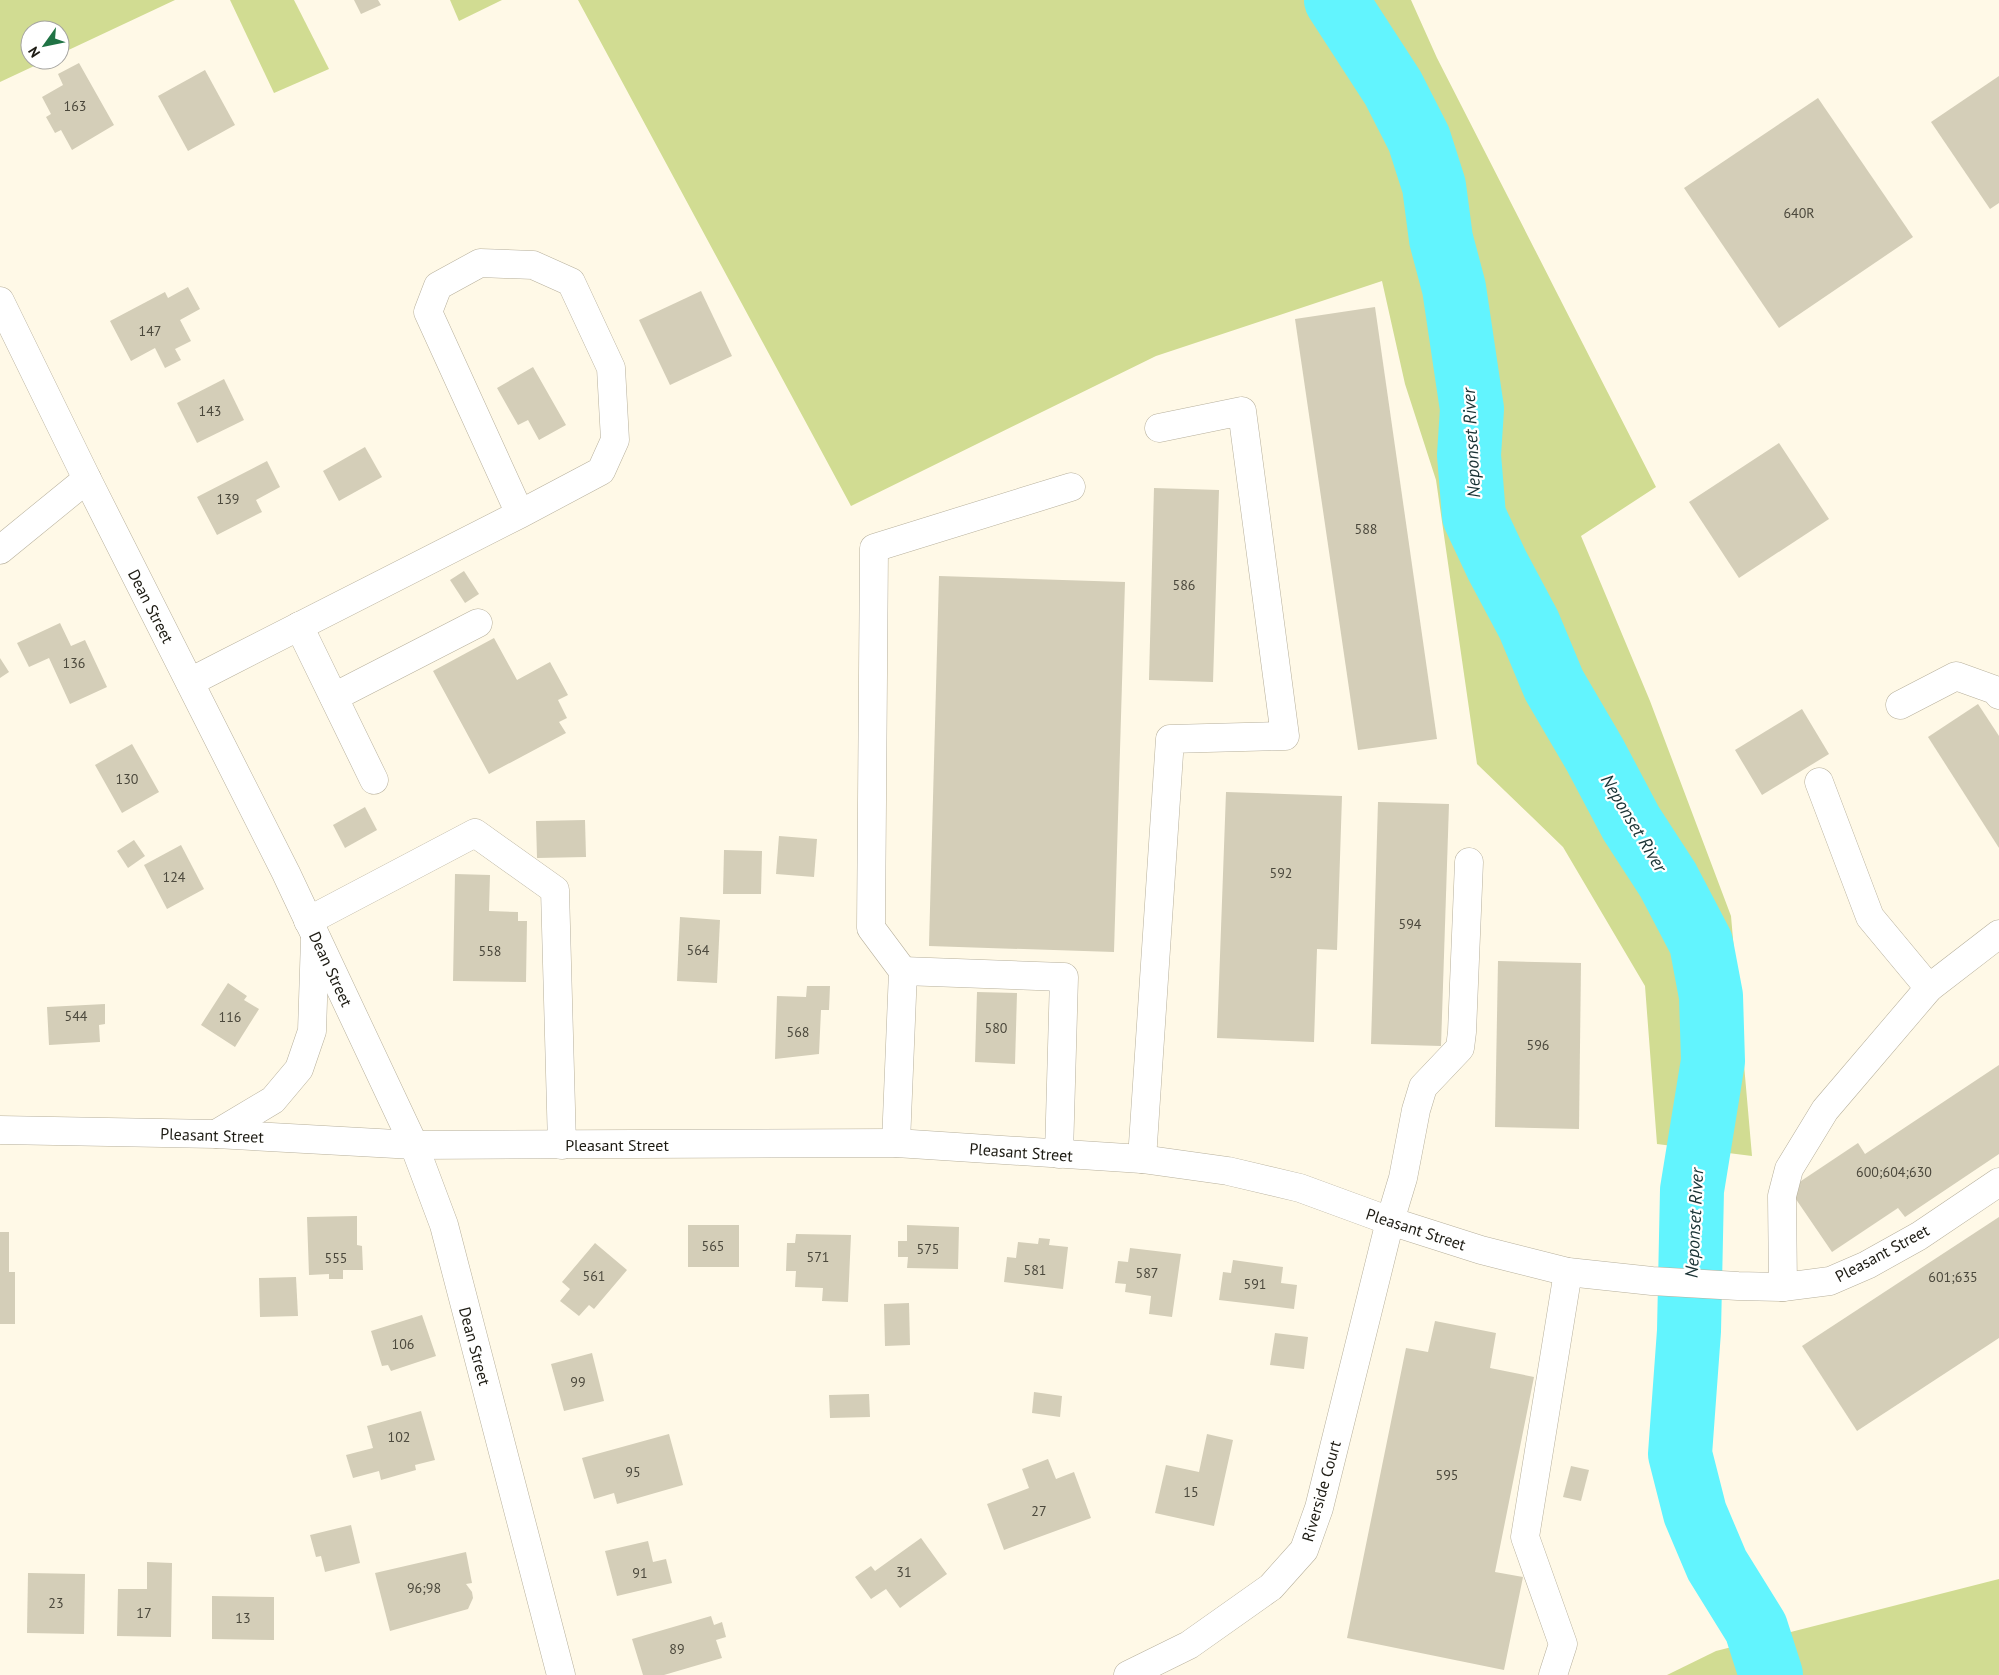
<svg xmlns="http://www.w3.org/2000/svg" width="1999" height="1675" font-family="'PT Sans',sans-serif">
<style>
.green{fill:#d1dc92}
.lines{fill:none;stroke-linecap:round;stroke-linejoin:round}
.river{stroke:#62f4fe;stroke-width:64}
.building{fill:#d4ceb8}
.minor-casing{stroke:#b7b09c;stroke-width:29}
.major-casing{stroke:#b7b09c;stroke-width:29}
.minor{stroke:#fff;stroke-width:28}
.major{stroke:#fff;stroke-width:28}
.labels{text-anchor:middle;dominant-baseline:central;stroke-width:4.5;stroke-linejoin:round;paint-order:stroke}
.number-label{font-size:14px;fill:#4b483c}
.street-label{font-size:16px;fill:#1d1b13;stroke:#fff}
.water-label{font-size:18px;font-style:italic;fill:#193234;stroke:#fff}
</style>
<rect width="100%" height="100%" fill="#fff9e7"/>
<g class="green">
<path d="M0 0H175L60 54V30H30V60H47L0 82Z"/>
<path d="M230 0H294L329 69 274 93Z"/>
<path d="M450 0H502L459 21Z"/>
<path d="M578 0H1411L1437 58 1656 487 1581 536 1650 701 1731 916 1752 1156 1657 1144 1645 986 1563 847 1477 764 1436 480 1405 384 1382 281 1156 356 851 506Z"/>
<path d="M1999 1579V1675H1667L1716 1651Z"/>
</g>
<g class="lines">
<path class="river" d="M1336 0 1393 88 1419 139 1434 186 1441 239 1454 288 1472 409 1469 455 1474 516 1497 565 1529 625 1554 685 1595 755 1631 823 1668 880 1701 943 1711 996 1713 1061 1692 1190 1689 1331 1680 1454 1695 1513 1717 1565 1756 1628 1771 1675"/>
</g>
<g class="building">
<path d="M354 0H378L381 5 361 14Z"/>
<path d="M79 63 114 125 72 150 61 130 55 133 46 117 51 114 42 97 63 85 58 74Z"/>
<path d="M205 70 235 125 188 151 158 96Z"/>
<path d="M1999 76V203L1990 209 1931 122Z"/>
<path d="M1818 98 1913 237 1779 328 1684 188Z"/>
<path d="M188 287 200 309 180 320 191 341 175 349 181 360 165 368 155 348 131 361 110 321 165 292 168 298Z"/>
<path d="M701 291 732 356 670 385 639 320Z"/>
<path d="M1375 307 1437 739 1358 750 1295 319Z"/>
<path d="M533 367 566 425 539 440 528 420 518 425 497 388Z"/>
<path d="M224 379 244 420 197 443 177 403Z"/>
<path d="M1779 443 1829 519 1739 578 1689 502Z"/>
<path d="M365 447 382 477 339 501 323 471Z"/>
<path d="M267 461 280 487 256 500 262 512 217 535 197 497Z"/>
<path d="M1154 488 1219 490 1213 682 1149 680Z"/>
<path d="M464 571 479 594 465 603 450 580Z"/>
<path d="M939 576 1125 582 1114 952 929 946Z"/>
<path d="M60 623 71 646 85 640 107 687 70 704 49 658 29 667 17 643Z"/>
<path d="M494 638 517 680 550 662 568 695 558 700 567 718 559 722 566 733 489 774 433 671Z"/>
<path d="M0 658 9 672 0 678Z"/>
<path d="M1978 704 1999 736V848L1928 737Z"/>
<path d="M1802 709 1829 754 1762 795 1735 750Z"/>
<path d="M132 744 159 792 122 813 95 765Z"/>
<path d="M1226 792 1342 796 1337 950 1317 949 1314 1042 1217 1038Z"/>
<path d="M1378 802 1449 804 1441 1046 1371 1044Z"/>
<path d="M365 807 377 830 345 848 333 825Z"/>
<path d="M585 820 586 857 537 858 536 821Z"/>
<path d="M779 836 817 839 814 877 776 874Z"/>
<path d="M134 840 145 856 128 868 117 851Z"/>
<path d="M181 845 204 889 167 909 144 865Z"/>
<path d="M724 850 762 851 761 894H723Z"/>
<path d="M455 874 490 875 489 911 518 912V921H527L526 982 453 981Z"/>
<path d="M680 917 720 920 717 983 677 981Z"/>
<path d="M1498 961 1581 963 1579 1129 1495 1127Z"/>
<path d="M228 983 247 996 244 1000 259 1009 235 1047 201 1025Z"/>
<path d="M807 986H830L829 1010H821L819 1054 775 1059 777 996 806 997Z"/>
<path d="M977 992 1017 993 1015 1064 975 1062Z"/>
<path d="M105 1004V1024L99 1025 100 1042 49 1045 47 1007Z"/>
<path d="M1999 1065V1154L1905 1217 1898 1208 1832 1252 1789 1189 1858 1143 1865 1154Z"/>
<path d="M357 1216V1245L362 1246 363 1270H343V1279H329V1274L309 1275 307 1217Z"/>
<path d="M1999 1217V1338L1857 1431 1802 1346Z"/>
<rect x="688" y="1225" width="51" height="42"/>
<path d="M907 1225 959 1227 958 1269 907 1268 908 1257H898V1241H907Z"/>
<path d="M0 1232H9V1272H15V1324H0Z"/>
<path d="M796 1234 851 1235 848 1302 822 1301 823 1288 795 1287 796 1271H786L787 1243H795Z"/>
<path d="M1039 1238 1050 1239 1049 1245 1068 1247 1063 1289 1004 1282 1007 1257 1016 1258 1018 1242 1038 1244Z"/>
<path d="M595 1243 627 1270 594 1309 589 1305 579 1316 560 1301 570 1289 562 1282Z"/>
<path d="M1130 1248 1181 1254 1172 1317 1149 1314 1151 1296 1125 1292 1126 1284 1115 1283 1118 1261 1128 1262Z"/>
<path d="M1233 1260 1283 1267 1281 1283 1297 1285 1294 1309 1219 1300 1223 1272 1231 1273Z"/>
<path d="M296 1277 298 1316 260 1317 259 1278Z"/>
<path d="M909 1303 910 1345 885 1346 884 1304Z"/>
<path d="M422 1315 436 1356 391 1371 388 1365 382 1366 371 1331Z"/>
<path d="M1435 1321 1496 1333 1490 1368 1534 1377 1495 1572 1523 1577 1504 1670 1347 1638 1406 1348 1428 1352Z"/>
<path d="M1275 1333 1308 1337 1304 1369 1270 1365Z"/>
<path d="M592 1353 604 1401 564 1411 551 1364Z"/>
<path d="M1034 1392 1062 1396 1060 1417 1032 1413Z"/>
<path d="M869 1394 870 1417 830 1418 829 1395Z"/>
<path d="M421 1411 435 1460 415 1465 416 1470 381 1480 379 1471 353 1478 346 1455 373 1448 367 1426Z"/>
<path d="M669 1434 683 1485 617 1504 614 1493 594 1499 582 1458Z"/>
<path d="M1207 1434 1233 1440 1214 1526 1155 1513 1166 1465 1199 1472Z"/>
<path d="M1048 1459 1056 1479 1074 1472 1091 1518 1004 1550 987 1504 1029 1488 1022 1469Z"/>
<path d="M1571 1466 1589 1470 1581 1501 1563 1497Z"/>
<path d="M351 1525 360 1563 325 1572 321 1556 316 1557 310 1535Z"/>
<path d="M921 1538 947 1574 900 1608 886 1589 871 1599 855 1577 871 1566 875 1571Z"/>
<path d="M648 1541 653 1562 666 1559 672 1583 617 1596 605 1551Z"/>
<path d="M466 1552 472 1583 466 1584 472 1592 473 1598 468 1609 390 1631 375 1573Z"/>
<path d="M147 1562 172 1563 171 1637 117 1636 118 1589H147Z"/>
<path d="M28 1573 85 1574 84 1634 27 1633Z"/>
<path d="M212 1596 274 1597V1640L212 1639Z"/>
<path d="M711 1616 714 1625 722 1622 726 1637 716 1640 722 1658 664 1675H643L632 1639Z"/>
</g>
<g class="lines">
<g class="minor-casing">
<g id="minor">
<path d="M0 550 87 479"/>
<path d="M299 626 374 780"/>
<path d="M190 682 229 662 520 514 601 471 615 440 611 368 571 282 533 265 480 263 438 286 428 312 520 514"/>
<path d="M334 697 478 623"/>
<path d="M1900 705 1956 676 1995 690 1999 695"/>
<path d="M1819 782 1870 917 1929 988"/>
<path d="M308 921 475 833 555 890 562 1145"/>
<path d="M903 971 1064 977 1059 1154"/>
<path d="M0 1130 216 1134 414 1145 896 1143 1142 1159 1228 1171 1300 1188 1390 1221 1481 1250 1568 1272 1652 1281 1738 1286 1783 1287 1830 1281 1867 1265 1919 1236 1999 1182"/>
<path d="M896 1143 903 971 871 928 874 548 1071 487"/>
<path d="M1142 1159 1170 739 1285 736 1242 411 1159 428"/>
<path d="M1783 1287 1782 1196 1789 1169 1825 1110 1929 988 1999 934"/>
<path d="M1128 1675 1189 1645 1271 1587 1304 1550 1319 1508 1390 1221 1403 1178 1416 1110 1423 1087 1460 1048 1462 1032 1469 862"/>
<path d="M1553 1675 1563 1644 1525 1537 1568 1272"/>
</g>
</g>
<g class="major-casing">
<g id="major">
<path d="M0 301 87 479 286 873 414 1145 444 1225 561 1675"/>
<path d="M216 1134 273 1100 299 1069 312 1031 315 939"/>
</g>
</g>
<use href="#minor" class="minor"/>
<use href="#major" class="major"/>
</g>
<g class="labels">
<g class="number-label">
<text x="75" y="106">163</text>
<text x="1799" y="213">640R</text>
<text x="150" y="331">147</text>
<text x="210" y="411">143</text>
<text x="228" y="499">139</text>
<text x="1366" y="529">588</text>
<text x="1184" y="585">586</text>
<text x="74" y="663">136</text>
<text x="127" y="779">130</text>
<text x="1281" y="873">592</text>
<text x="174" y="877">124</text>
<text x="1410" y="924">594</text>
<text x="698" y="950">564</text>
<text x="490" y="951">558</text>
<text x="76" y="1016">544</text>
<text x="230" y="1017">116</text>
<text x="996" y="1028">580</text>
<text x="798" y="1032">568</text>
<text x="1538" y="1045">596</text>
<text x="1894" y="1172">600;604;630</text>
<text x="713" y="1246">565</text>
<text x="928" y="1249">575</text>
<text x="818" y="1257">571</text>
<text x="336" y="1258">555</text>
<text x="1035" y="1270">581</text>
<text x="1147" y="1273">587</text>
<text x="594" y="1276">561</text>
<text x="1953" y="1277">601;635</text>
<text x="1255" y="1284">591</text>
<text x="403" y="1344">106</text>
<text x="578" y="1382">99</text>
<text x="399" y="1437">102</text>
<text x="633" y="1472">95</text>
<text x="1447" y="1475">595</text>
<text x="1191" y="1492">15</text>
<text x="1039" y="1511">27</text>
<text x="904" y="1572">31</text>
<text x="640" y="1573">91</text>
<text x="424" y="1588">96;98</text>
<text x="56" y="1603">23</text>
<text x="144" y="1613">17</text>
<text x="243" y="1618">13</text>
<text x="677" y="1649">89</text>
</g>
<g class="street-label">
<text transform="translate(151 606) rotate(63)">Dean Street</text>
<text transform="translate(331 969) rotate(65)">Dean Street</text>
<text transform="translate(212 1135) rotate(2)">Pleasant Street</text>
<text x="617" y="1145">Pleasant Street</text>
<text transform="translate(1021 1152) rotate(4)">Pleasant Street</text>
<text transform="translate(1416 1229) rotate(18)">Pleasant Street</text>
<text transform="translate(1882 1253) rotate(-28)">Pleasant Street</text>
<text transform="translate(475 1346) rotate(75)">Dean Street</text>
<text transform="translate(1321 1491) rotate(-74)">Riverside Court</text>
</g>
<g class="water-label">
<text transform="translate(1471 443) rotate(-93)">Neponset River</text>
<text transform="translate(1634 823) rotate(59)">Neponset River</text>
<text transform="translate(1694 1223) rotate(-87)">Neponset River</text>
</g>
</g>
<g transform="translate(45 45) rotate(237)"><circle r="24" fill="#ffffff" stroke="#a5a4a1"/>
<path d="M0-4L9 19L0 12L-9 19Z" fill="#207345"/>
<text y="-8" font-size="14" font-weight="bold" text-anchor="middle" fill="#1d1b13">N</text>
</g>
</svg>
